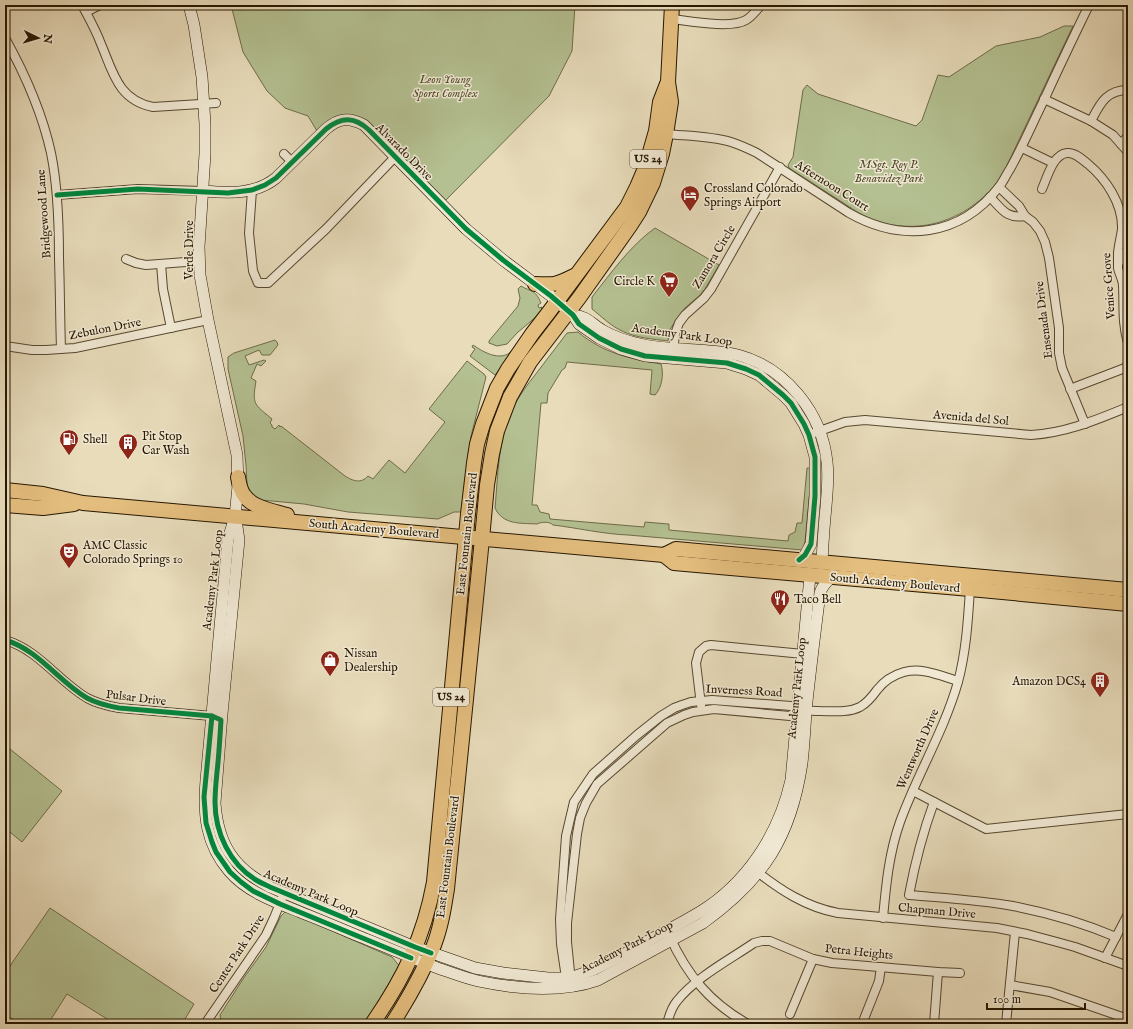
<svg xmlns="http://www.w3.org/2000/svg" width="1133" height="1029" font-family="'IM FELL English',serif">
<style>
.green{fill:#b4c091;stroke:#6e6c49}
.lines{fill:none;stroke-linecap:round;stroke-linejoin:round}
.street-casing{stroke:#574830;stroke-width:10}
.secondary-casing{stroke:#271701;stroke-width:12}
.highway-casing{stroke:#271701;stroke-width:16}
.street{stroke:#f0e8d3;stroke-width:8}
.secondary{stroke:#f0e8d3;stroke-width:11}
.highway{stroke:#e4be7e;stroke-width:14}
.cycleway-casing{stroke:#f0e8d3;stroke-width:8}
.cycleway{stroke:#00873e;stroke-width:5}
.labels{text-anchor:middle;dominant-baseline:central;stroke-width:3;stroke-linejoin:round;paint-order:stroke}
.shield{fill:#f0e8d3;stroke:#635640;stroke-width:1}
.shield-label{font-size:11px;font-weight:bold;fill:#271701}
.park-label{font-size:12px;font-style:italic;fill:#514a2c;stroke:#f0e8d3}
.street-label{font-size:12px;fill:#271701;stroke:#f0e8d3}
.poi-label{font-size:12px;fill:#271701;stroke:#f0e8d3;text-anchor:start}
</style>
<rect width="100%" height="100%" fill="#e8dcbb"/>
<filter id="stains"><feTurbulence type="fractalNoise" baseFrequency=".005" numOctaves="4"/><feColorMatrix values="0 0 0 0 .2 0 0 0 0 .09 0 0 0 0 .02 0 0 0 .5 -.17"/></filter>
<radialGradient id="worn" r=".72"><stop offset=".6" stop-color="#630" stop-opacity="0"/><stop offset="1" stop-color="#630" stop-opacity=".3"/></radialGradient>
<g class="green">
<path d="M231 5H575L572 51 549 96 445 201 360 118 317 131 308 116 285 108 267 91 243 52Z"/>
<path d="M1064 26H1073L1001 178C967 223 911 241 859 213L789 168 788 165 793 157 803 90 807 85 818 94 916 126 922 120 938 75 949 77 996 46 1040 37Z"/>
<path d="M655 228 719 265 705 289 699 296 685 308 670 329 668 341C653 339 636 338 622 331 611 326 602 317 592 309V297C611 273 630 246 655 228Z"/>
<path d="M521 286C531 292 535 289 541 303L538 305 539 308 542 307 541 308 544 310 517 333 507 344 497 346 489 343V341L518 306 520 298 518 289Z"/>
<path d="M578 332C603 353 630 359 661 364 664 374 662 388 655 395L650 394 652 370 567 362 565 368 562 370 548 393 547 403H541L532 505H537L540 512 549 514 550 519 644 527 645 522 668 524H669V530L788 541 789 535 795 532 797 523H802L807 468H812L805 541 803 550 628 535C603 534 578 528 553 525 549 521 541 522 537 524 520 523 503 525 495 508 498 475 498 439 513 408 519 396 527 385 535 375 546 361 556 347 567 333Z"/>
<path d="M275 340 277 342 278 345 270 355H262L259 350 245 356 249 365 264 360 266 361 261 366 257 364 251 378 256 381C252 405 254 404 272 419L270 423 272 425V427L275 429 279 425 280 427 281 426 345 476C353 481 361 484 368 476L373 479 389 460 405 473 445 422 429 409 467 361 484 374 486 377 471 436 461 512H454L438 519 348 512 304 504 261 500 255 498 249 491 247 485 246 465 243 436 228 369V357L234 353Z"/>
<path d="M517 344 518 345 495 375 470 356 475 349 472 347 473 345C482 351 496 360 508 354 511 352 514 348 517 344Z"/>
<path d="M5 745 62 791 22 842 5 828Z"/>
<path d="M50 908 194 1004 182 1024H115L67 994 48 1024H20L5 1014V973Z"/>
<path d="M286 911C322 926 357 942 392 957L401 968 366 1024H221L220 1015 243 979 266 947 281 916Z"/>
</g>
<g class="lines">
<g class="street-casing">
<g id="street">
<path d="M82 5C89 18 96 30 101 44 113 72 118 100 153 107L216 103"/>
<path d="M86 12 100 5"/>
<path d="M672 19C689 21 731 29 746 20 751 17 757 10 761 5"/>
<path d="M5 38C25 74 42 112 51 153 58 187 59 223 59 258 60 289 60 319 61 349"/>
<path d="M1044 99 1091 121 1113 135 1128 152"/>
<path d="M1091 121C1100 104 1106 90 1128 90"/>
<path d="M666 134C687 136 711 136 731 142 740 145 749 149 757 153L849 213C902 243 960 237 999 187 1003 182 1006 175 1010 169 1023 146 1033 122 1045 98 1059 67 1074 36 1089 5"/>
<path d="M1121 144 1128 136"/>
<path d="M1022 148 1053 163"/>
<path d="M284 154 292 162"/>
<path d="M999 187 1019 206 1025 216 1033 222 1040 231 1045 242 1049 258 1059 328V353L1062 368 1085 424"/>
<path d="M1042 189C1047 178 1053 154 1067 153 1074 152 1082 159 1088 164 1106 179 1123 204 1122 229 1121 238 1118 246 1118 256 1118 260 1118 264 1118 268 1119 274 1123 279 1123 286 1124 305 1122 324 1128 343"/>
<path d="M252 190 249 233 253 271 258 283H268L326 229 395 157"/>
<path d="M57 195 138 189 203 191"/>
<path d="M990 197C1002 209 1006 219 1025 216"/>
<path d="M1118 253H1128"/>
<path d="M126 259 136 263 146 265 199 261"/>
<path d="M1118 260 1128 261"/>
<path d="M161 264 163 289 171 328"/>
<path d="M5 346 32 350H46L75 348 208 320"/>
<path d="M673 353 675 334 679 323 685 315 704 298 711 289 780 167"/>
<path d="M1070 389 1125 368 1128 364"/>
<path d="M814 433 845 422 865 420 1031 435C1066 433 1096 420 1128 407"/>
<path d="M5 640C39 650 58 681 87 698 98 704 108 706 119 708L212 716 217 718"/>
<path d="M701 705 696 663 699 652 706 646 711 645 803 654"/>
<path d="M913 791 986 829 1128 814"/>
<path d="M934 802C923 832 915 863 909 895 943 898 979 900 1013 906 1049 913 1083 923 1116 937"/>
<path d="M755 870C780 890 806 907 838 913L997 928 1027 934 1057 942 1075 947 1128 966"/>
<path d="M883 918C886 885 889 853 900 822 917 775 944 731 958 682 966 652 968 621 970 589"/>
<path d="M669 935C687 975 710 1003 748 1024"/>
<path d="M1105 958 1128 914"/>
<path d="M570 972 567 942V923L577 834 580 818 586 803 597 784 667 723 684 715 693 712 714 709 790 716 798 710"/>
<path d="M568 982 566 978 561 944 560 919 566 836 574 802 593 774 637 735 661 716 674 708 682 705 691 702 712 700 791 706C801 712 809 710 820 711 833 711 848 713 860 707 867 703 872 697 877 690 884 681 893 675 904 672 922 667 941 676 958 681"/>
<path d="M1010 985 1050 992 1128 1019"/>
<path d="M790 1014 813 959"/>
<path d="M205 1024 266 935 274 918 284 893"/>
<path d="M667 1024C669 1016 672 1007 677 1001 695 978 729 960 754 943L762 941H770L813 959 832 963 938 972 960 973"/>
<path d="M862 1024 879 981 881 967"/>
<path d="M934 1024 938 972"/>
<path d="M1006 1024 1015 932"/>
</g>
</g>
<g class="secondary-casing">
<g id="secondary">
<path d="M189 5 194 25 202 77 205 124V154L199 247 200 275 208 320 237 455 238 486 235 517 228 539 206 780C203 815 206 844 229 871 247 892 275 902 300 912 318 919 337 927 356 935 384 946 412 958 440 969 453 973 465 978 478 981 516 989 561 993 598 980L703 923C764 879 791 837 802 763 804 746 805 728 806 711 810 672 815 633 820 593 822 586 826 582 832 577"/>
<path d="M203 191C229 193 255 195 276 178L326 129C339 118 349 117 364 125L466 229 503 260 551 296 573 315 579 324 599 338 621 349 645 356 727 363 746 369 759 375 783 395 791 403 804 424 809 435 815 457V496L811 544 805 555 799 560"/>
<path d="M573 315C589 317 590 323 602 330 615 338 630 342 644 345 675 351 707 348 738 355 786 368 822 413 827 462 829 477 827 492 826 507 824 525 823 543 822 561"/>
<path d="M236 520 239 540 222 714 215 803C218 844 233 868 270 887L415 947 475 968 503 973 548 978H566L576 976 593 970C614 960 634 949 655 937 670 929 685 921 700 912 747 883 779 834 791 780L810 576"/>
</g>
</g>
<g class="highway-casing">
<g id="highway">
<path d="M535 284C554 285 556 285 574 276"/>
<path d="M238 477C239 483 240 490 244 495 252 508 274 511 287 515"/>
<path d="M5 490 43 494 83 503 664 555 676 549 1128 590"/>
<path d="M5 505 43 508 74 504"/>
<path d="M664 555 674 563 970 589 1128 604"/>
<path d="M372 1024C404 978 424 937 434 882L468 514 474 463 477 444 483 424 497 388 508 369 532 334 549 312 627 207 637 187 646 166 656 131 660 102 667 84"/>
<path d="M392 1024C408 999 423 973 434 945 441 927 444 908 447 889L482 539 487 485 492 454 497 431 510 397 530 362 579 298 630 226 639 212 653 183 662 154 666 134 671 102 668 82 672 5"/>
</g>
</g>
<use href="#street" class="street"/>
<use href="#secondary" class="secondary"/>
<use href="#highway" class="highway"/>
<g class="cycleway-casing">
<g id="cycleway">
<path d="M57 195 138 189 228 193 252 190 265 185 276 178 326 129C341 117 354 116 369 130L466 229 503 260 551 296 573 315 579 324 599 338 621 349 645 356 727 363 746 369 759 375 783 395 791 403 804 424 809 435 815 457V496L811 544 805 555 799 560"/>
<path d="M5 640C39 650 58 681 87 698 98 704 108 706 119 708L212 716 221 720C220 737 219 755 217 772 216 782 215 792 215 802 215 833 230 864 256 880 261 883 266 885 270 887L415 947 431 953"/>
<path d="M212 716 204 797 206 823 212 842 216 852 230 872 241 882 253 891 280 904 411 958"/>
</g>
</g>
<use href="#cycleway" class="cycleway"/>
</g>
<defs>
<g id="hotel-pin" transform="scale(1)"><path d="M0 17L-7.5 6A9.5 9.5 0 1 1 7.5 6Z" fill="#8f2418" stroke="#f0e8d3"/><path d="M-6-4.5h1.5V1H6V5H4.5V3h-9V5H-6ZM-4 0a1.8 1.8 0 1 1 3.6 0ZM.5 0V-2.5h3Q6-2.5 6 0Z" fill="#fff"/></g>
<g id="supermarket-pin" transform="scale(1)"><path d="M0 17L-7.5 6A9.5 9.5 0 1 1 7.5 6Z" fill="#8f2418" stroke="#f0e8d3"/><path d="M-6-5.5h2.5l.6 2H6L4.5 2H-2.5L-4.4-4H-6ZM-1.5 3.2a1.3 1.3 0 1 0 .1 0ZM3 3.2a1.3 1.3 0 1 0 .1 0Z" fill="#fff"/></g>
<g id="fuel-pin" transform="scale(1)"><path d="M0 17L-7.5 6A9.5 9.5 0 1 1 7.5 6Z" fill="#8f2418" stroke="#f0e8d3"/><path d="M-5.5-6h7V0h2V4h1.3V-2.5L3-4.5l.8-.8L6-3V5H2.5V1h-1V6h-7ZM-4.2-4.7v3.2H.2V-4.7Z" fill="#fff"/></g>
<g id="building-pin" transform="scale(1)"><path d="M0 17L-7.5 6A9.5 9.5 0 1 1 7.5 6Z" fill="#8f2418" stroke="#f0e8d3"/><path d="M-4-6H4V6H1V3H-1V6H-4ZM-2.5-4.3h1.7v1.8h-1.7ZM.8-4.3h1.7v1.8H.8ZM-2.5-1h1.7V.8h-1.7ZM.8-1h1.7V.8H.8Z" fill="#fff"/></g>
<g id="theatre-pin" transform="scale(1)"><path d="M0 17L-7.5 6A9.5 9.5 0 1 1 7.5 6Z" fill="#8f2418" stroke="#f0e8d3"/><path d="M-5-5.5Q0-4 5-5.5V0Q5 5 0 6Q-5 5-5 0ZM-3.3-2.5H-1v1.5H-3.3ZM1-2.5H3.3v1.5H1ZM-2.8 1Q0 5.5 2.8 1Z" fill="#fff"/></g>
<g id="restaurant-pin" transform="scale(1)"><path d="M0 17L-7.5 6A9.5 9.5 0 1 1 7.5 6Z" fill="#8f2418" stroke="#f0e8d3"/><path d="M-5-6h1v4h1v-4h1v4h1v-4h1v5L-1.5 .5V6h-2V.5L-5-1ZM5-6V6H3V1.5H1.5Q1.5-4 5-6Z" fill="#fff"/></g>
<g id="shop-pin" transform="scale(1)"><path d="M0 17L-7.5 6A9.5 9.5 0 1 1 7.5 6Z" fill="#8f2418" stroke="#f0e8d3"/><path d="M-5-2.5h2.3a2.7 3.5 0 0 1 5.4 0H5L5.5 6h-11ZM-1.5-2.5h3a1.5 2.3 0 0 0-3 0Z" fill="#fff"/></g>
</defs>
<g fill-rule="evenodd">
<use href="#hotel-pin" x="690" y="195"/>
<use href="#supermarket-pin" x="669" y="281"/>
<use href="#fuel-pin" x="69" y="439"/>
<use href="#building-pin" x="128" y="443"/>
<use href="#theatre-pin" x="69" y="552"/>
<use href="#restaurant-pin" x="780" y="599"/>
<use href="#shop-pin" x="330" y="660"/>
<use href="#building-pin" x="1100" y="681"/>
</g>
<g class="labels">
<g class="shield">
<rect x="630" y="150" width="36" height="18" rx="3"/>
<rect x="433" y="688" width="36" height="18" rx="3"/>
</g>
<g class="shield-label">
<text x="648" y="159">US 24</text>
<text x="451" y="697">US 24</text>
</g>
<g class="park-label">
<text x="445" y="79">Leon Young<tspan x="445" dy="14">Sports Complex</tspan></text>
<text x="889" y="164">MSgt. Roy P.<tspan x="889" dy="14">Benavidez Park</tspan></text>
</g>
<g class="street-label">
<text transform="translate(404 152) rotate(45)">Alvarado Drive</text>
<text transform="translate(832 186) rotate(32)">Afternoon Court</text>
<text transform="translate(44 214) rotate(-94)">Bridgewood Lane</text>
<text transform="translate(189 250) rotate(-90)">Verde Drive</text>
<text transform="translate(714 257) rotate(-59)">Zamora Circle</text>
<text transform="translate(1109 286) rotate(-94)">Venice Grove</text>
<text transform="translate(1044 320) rotate(-97)">Ensenada Drive</text>
<text transform="translate(105 329) rotate(-11)">Zebulon Drive</text>
<text transform="translate(682 335) rotate(8)">Academy Park Loop</text>
<text transform="translate(971 418) rotate(5)">Avenida del Sol</text>
<text transform="translate(374 529) rotate(5)">South Academy Boulevard</text>
<text transform="translate(467 534) rotate(-84)">East Fountain Boulevard</text>
<text transform="translate(213 580) rotate(-83)">Academy Park Loop</text>
<text transform="translate(895 583) rotate(5)">South Academy Boulevard</text>
<text transform="translate(797 688) rotate(-84)">Academy Park Loop</text>
<text transform="translate(744 691) rotate(3)">Inverness Road</text>
<text transform="translate(136 698) rotate(7)">Pulsar Drive</text>
<text transform="translate(918 749) rotate(-66)">Wentworth Drive</text>
<text transform="translate(448 857) rotate(-83)">East Fountain Boulevard</text>
<text transform="translate(311 893) rotate(23)">Academy Park Loop</text>
<text transform="translate(937 911) rotate(5)">Chapman Drive</text>
<text transform="translate(627 947) rotate(-27)">Academy Park Loop</text>
<text transform="translate(859 952) rotate(6)">Petra Heights</text>
<text transform="translate(237 954) rotate(-57)">Center Park Drive</text>
</g>
<g class="poi-label">
<text x="704" y="188">Crossland Colorado<tspan x="704" dy="14">Springs Airport</tspan></text>
<text x="655" y="281" text-anchor="end">Circle K</text>
<text x="142" y="436">Pit Stop<tspan x="142" dy="14">Car Wash</tspan></text>
<text x="83" y="439">Shell</text>
<text x="83" y="545">AMC Classic<tspan x="83" dy="14">Colorado Springs 10</tspan></text>
<text x="794" y="599">Taco Bell</text>
<text x="344" y="653">Nissan<tspan x="344" dy="14">Dealership</tspan></text>
<text x="1086" y="681" text-anchor="end">Amazon DCS4</text>
</g>
</g>
<rect width="1133" height="1029" fill="none" stroke="#e8dcbb" stroke-width="20"/>
<rect x="6" y="6" width="1121" height="1017" fill="none" stroke="#271701" stroke-width="2"/>
<rect x="10" y="10" width="1113" height="1009" fill="none" stroke="#271701"/>
<g transform="translate(38 38) rotate(95)" stroke="#f0e8d3" stroke-width="3" paint-order="stroke">
<path d="M0-3L7 15L0 10L-7 15Z" fill="#271701"/>
<text y="-6" font-size="11" font-weight="bold" text-anchor="middle" fill="#271701">N</text>
</g>
<path d="M987 1003v6h98v-6" fill="none" stroke="#271701" stroke-width="2"/>
<text x="993" y="1003" font-size="12" fill="#271701" stroke="#f0e8d3" stroke-width="3" paint-order="stroke">100 m</text>
<rect width="100%" height="100%" filter="url(#stains)"/>
<rect width="100%" height="100%" fill="url(#worn)"/>
</svg>
